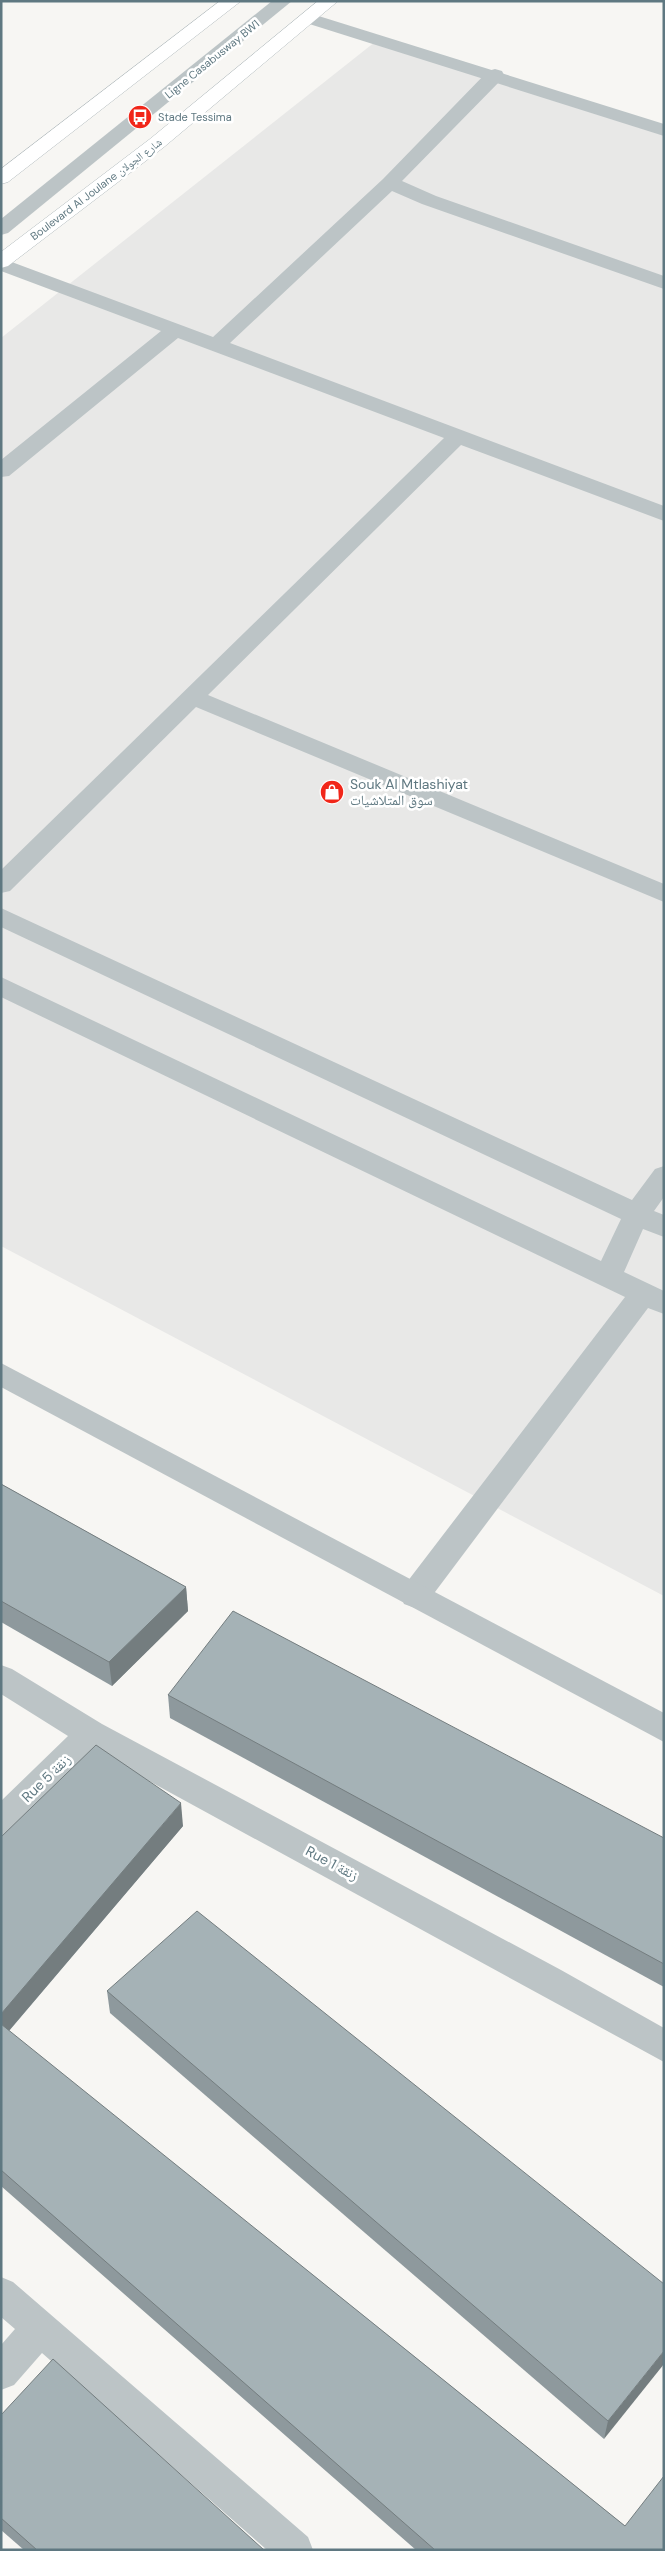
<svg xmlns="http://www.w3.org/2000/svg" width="665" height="2551" font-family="'DM Sans','Noto Naskh Arabic',sans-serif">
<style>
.built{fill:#e8e8e7}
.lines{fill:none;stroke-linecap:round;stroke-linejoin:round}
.secondary-casing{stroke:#b1babd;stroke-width:1}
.service{fill:#bcc4c6;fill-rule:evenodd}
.minor{fill:#bcc4c6;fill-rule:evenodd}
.tertiary{fill:#bcc4c6;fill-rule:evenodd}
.secondary{fill:#fff;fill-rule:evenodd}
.wall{fill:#8e999d}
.shaded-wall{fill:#747d7f}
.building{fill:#a5b2b6;stroke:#747d7f}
.labels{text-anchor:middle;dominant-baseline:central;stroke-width:5;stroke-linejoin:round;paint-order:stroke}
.far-street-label{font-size:11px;fill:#5f7881;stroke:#fff}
.far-poi-label{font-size:11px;fill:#5f7881;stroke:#fff;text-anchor:start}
.poi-label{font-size:14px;fill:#5f7881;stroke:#fff;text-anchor:start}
.street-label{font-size:14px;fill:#5f7881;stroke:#fff}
</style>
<rect width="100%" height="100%" fill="#f7f6f3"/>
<path class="built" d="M380 38 664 135V1596L1 1246V338Z"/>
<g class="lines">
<g class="secondary-casing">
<g id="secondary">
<path d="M220 1H241L8 182 1 184V169Z"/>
<path d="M318 1H338L164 147 8 266 1 268V252L150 139Z"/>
</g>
</g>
<g class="service">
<path d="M272 1H292L8 233 1 235V219Z"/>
<path d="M495 69 502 71 504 75 502 79 402 181 436 196 664 276V289L422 204 392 191 230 343 664 506V521L461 445 208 695 664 884V902L196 707 10 891 1 893V870L444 438 178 338 9 476 1 477V460L161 331 1 271V258L213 337 383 179 488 71Z"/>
<path d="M1 908 632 1200 655 1169 664 1166V1197L654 1211 664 1215V1237L643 1229 624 1272 664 1291V1314L648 1308 426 1604 415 1608 404 1604 400 1595 404 1586 625 1297 1 997V977L601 1261 621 1219 1 927Z"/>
</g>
<g class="minor">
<path d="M309 13 664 124V136L303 22 300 18 303 14Z"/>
<path d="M1 1665 12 1669 102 1724 561 1970 664 2028V2062L94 1751 12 1832 1 1836V1801L68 1736 1 1694Z"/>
<path d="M1 2277 13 2282 308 2537 313 2550H267L42 2353 14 2385 1 2390V2345L15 2329 1 2317Z"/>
</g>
<path class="tertiary" d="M1 1363 664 1713V1742L1 1387Z"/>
<use href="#secondary" class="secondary"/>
</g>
<g class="wall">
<path d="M1 1484 186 1587 188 1611 112 1686 1 1622Z"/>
<path d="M168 1695 664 1838V1987L170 1718Z"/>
<path d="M183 1826 9 2031 625 2526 664 2550H416L1 2186V1837Z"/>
<path d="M107 1991 664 2284 604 2439 110 2013Z"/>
<path d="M1 2415 264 2550H24L1 2530Z"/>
</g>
<g class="shaded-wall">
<path d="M186 1587 188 1611 112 1686 109 1662Z"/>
<path d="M181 1803 183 1826 1 2040V2014Z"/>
<path d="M664 2351V2364L604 2439 608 2421Z"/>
</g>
<g class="building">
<path d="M1 1484 186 1587 109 1662 1 1601Z"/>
<path d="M233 1611 664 1838V1964L168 1695Z"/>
<path d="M96 1745 181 1803 1 2014V1837Z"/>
<path d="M197 1911 664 2284V2351L608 2421 107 1991Z"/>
<path d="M1 2024 625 2526 664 2476V2550H435L1 2170Z"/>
<path d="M53 2359 264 2550H37L1 2518V2415Z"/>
</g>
<defs>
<g id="bus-disc" transform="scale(1.25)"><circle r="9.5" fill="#f12619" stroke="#fff"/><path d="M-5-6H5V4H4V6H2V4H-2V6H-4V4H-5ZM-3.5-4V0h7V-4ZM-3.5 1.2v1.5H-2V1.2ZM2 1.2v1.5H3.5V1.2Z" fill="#fff"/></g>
<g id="shop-disc" transform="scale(1.25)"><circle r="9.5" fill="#f12619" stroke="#fff"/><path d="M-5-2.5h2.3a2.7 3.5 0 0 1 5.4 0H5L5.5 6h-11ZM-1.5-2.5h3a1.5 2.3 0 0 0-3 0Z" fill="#fff"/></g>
</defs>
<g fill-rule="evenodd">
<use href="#bus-disc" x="140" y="117"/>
<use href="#shop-disc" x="332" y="792"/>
</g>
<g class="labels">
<g class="far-street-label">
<text transform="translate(212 59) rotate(-39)">Ligne Casabusway BW1</text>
<text transform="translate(96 189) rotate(-37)">Boulevard Al Joulane شارع الجولان</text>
</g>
<g class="far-poi-label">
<text x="158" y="117">Stade Tessima</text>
</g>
<g class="poi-label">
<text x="350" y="784">Souk Al Mtlashiyat<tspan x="350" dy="16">سوق المتلاشيات</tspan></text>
</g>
<g class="street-label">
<text transform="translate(46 1778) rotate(-44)">Rue 5 زنقة</text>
<text transform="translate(332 1863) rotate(28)">Rue 1 زنقة</text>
</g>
</g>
<rect width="665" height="2551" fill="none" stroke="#5f7881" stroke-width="5"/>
</svg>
